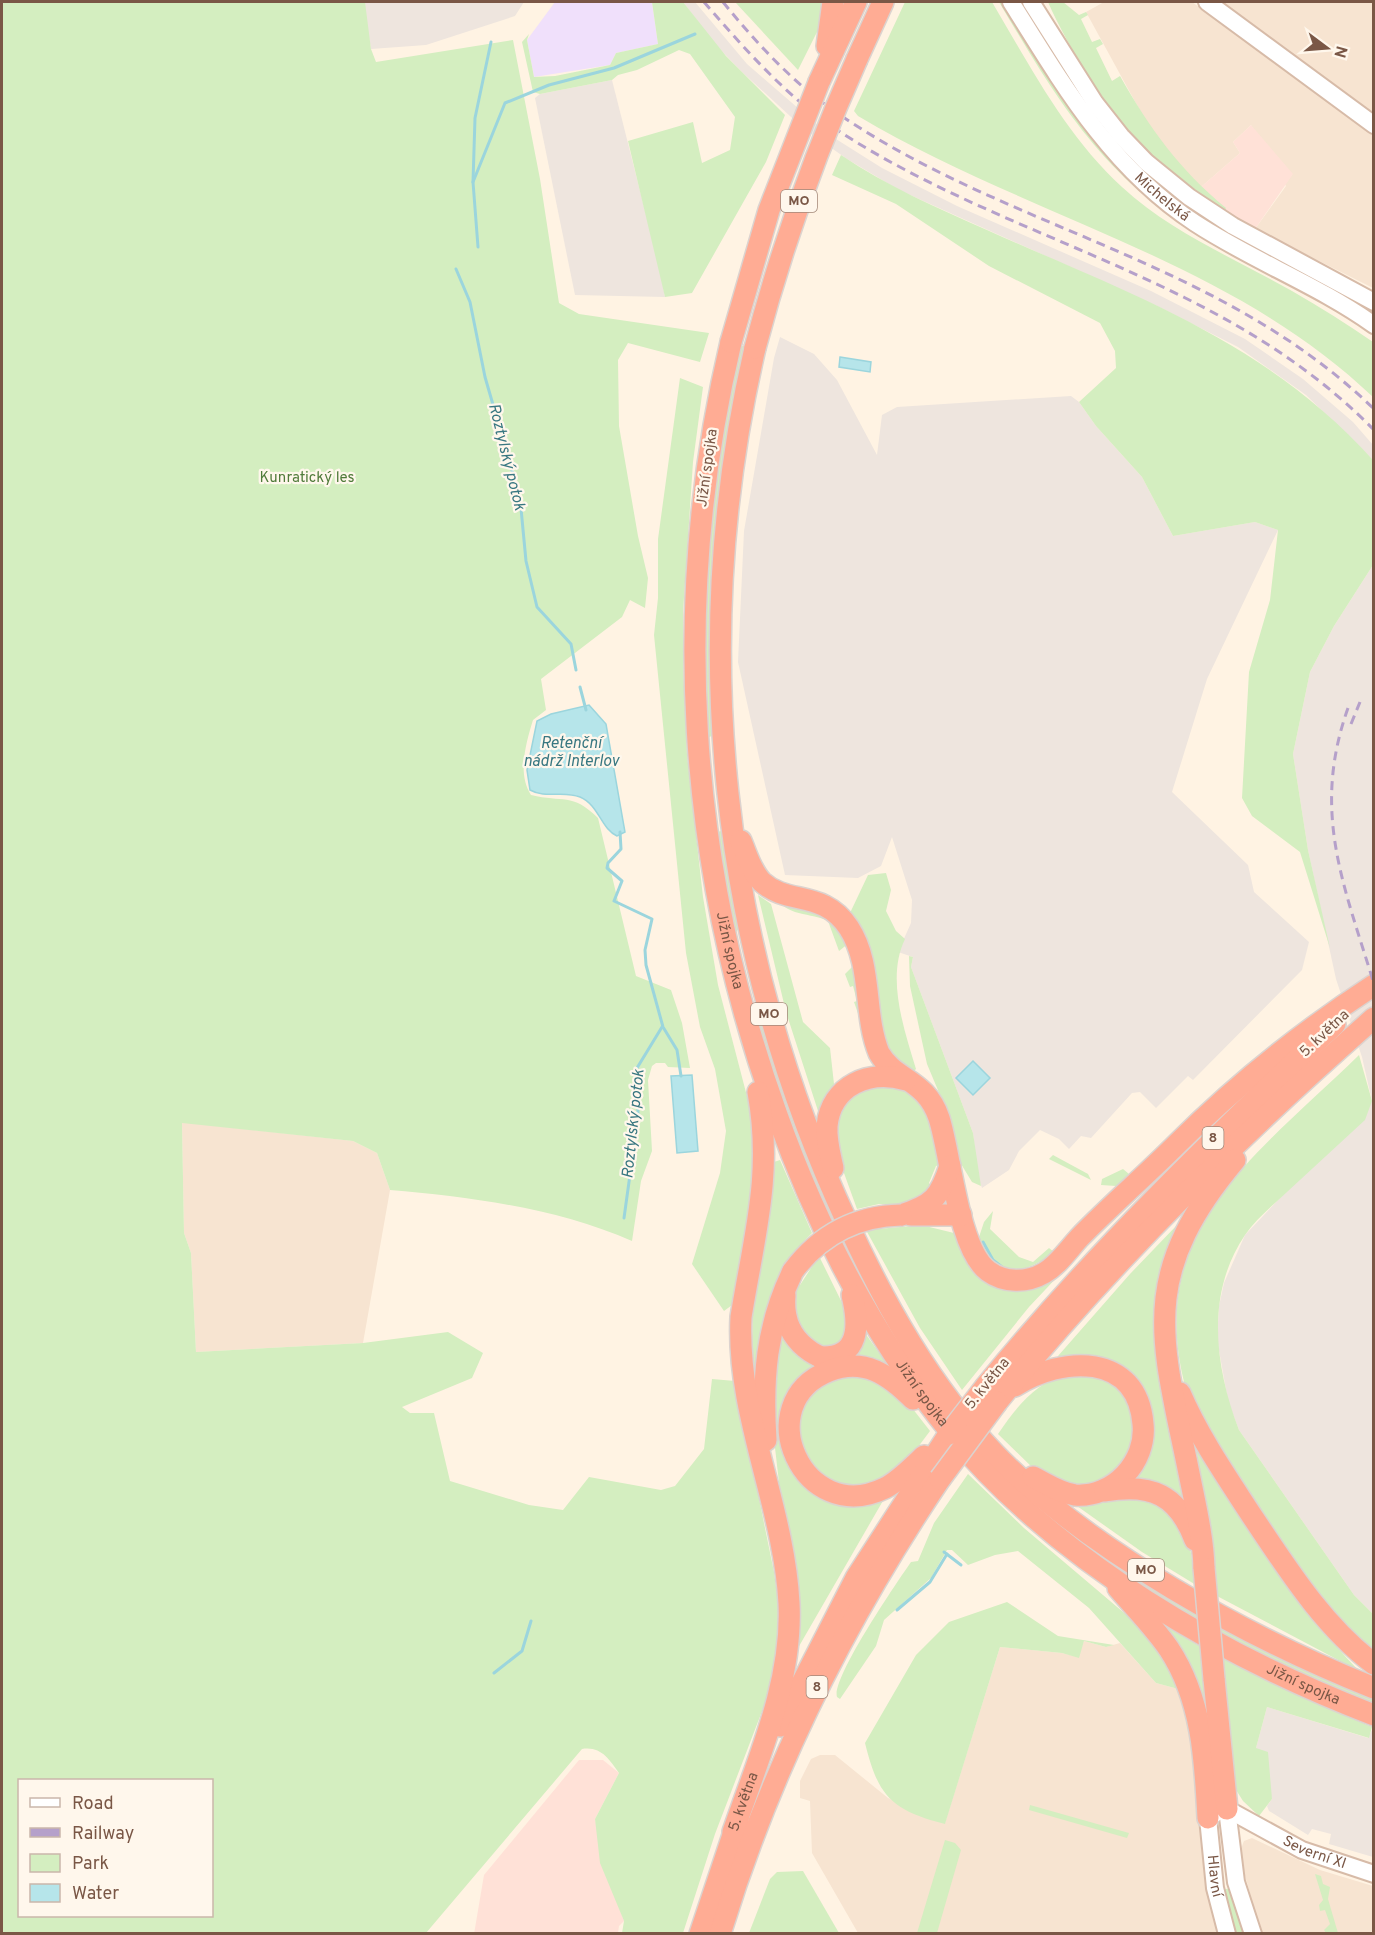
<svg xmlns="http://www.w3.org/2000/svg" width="1375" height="1935" font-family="Overpass,sans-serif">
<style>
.residential{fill:#f7e4d1}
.commercial{fill:#ffe1d7}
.industrial{fill:#eee5de}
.education{fill:#f0e0fb}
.green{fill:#d4eec0;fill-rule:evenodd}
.water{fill:#b6e5ea;stroke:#9bd5dd;stroke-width:1.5}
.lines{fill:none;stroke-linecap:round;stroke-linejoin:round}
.stream{stroke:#9bd5dd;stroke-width:3}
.secondary-casing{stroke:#d7bba8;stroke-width:20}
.highway-casing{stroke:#dcd3cf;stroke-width:24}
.secondary{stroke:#fff;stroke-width:16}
.highway{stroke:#ffac94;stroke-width:21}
.rail{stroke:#b5a0ca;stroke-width:3;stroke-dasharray:9 6;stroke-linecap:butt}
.highway-bridge-casing{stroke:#dcd3cf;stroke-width:24;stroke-linecap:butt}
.highway-bridge{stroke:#ffac94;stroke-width:21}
.labels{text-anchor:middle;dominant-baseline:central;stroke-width:4.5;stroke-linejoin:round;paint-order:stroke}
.shield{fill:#fff7ec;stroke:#a28778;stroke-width:1.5}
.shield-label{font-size:14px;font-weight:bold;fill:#7a5746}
.street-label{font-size:15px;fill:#7a5746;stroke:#fff7ec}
.park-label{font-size:15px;fill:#507b3a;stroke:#fff7ec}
.water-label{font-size:16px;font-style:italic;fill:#387781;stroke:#fff7ec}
</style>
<rect width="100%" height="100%" fill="#fff3e3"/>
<g class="residential">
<path d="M1104 2H1192L1373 134V288L1255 229 1286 186 1251 125 1233 142 1240 153 1201 187 1173 158 1144 118 1086 12Z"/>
<path d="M1217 2H1373V116Z"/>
<path d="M182 1122 353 1141 377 1153 390 1190 363 1343 196 1352 191 1253 184 1233Z"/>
<path d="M1084 1641 1106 1647 1120 1643 1156 1683 1182 1690 1187 1704 1223 1933H858L812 1853 810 1801 800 1798V1781L811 1759 820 1755H835L888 1798 945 1823 1000 1647 1062 1653 1078 1657Z"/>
<path d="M1252 1838 1320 1870 1373 1886V1933H1261L1239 1854 1244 1841Z"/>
</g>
<g class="commercial">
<path d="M1251 125 1293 174 1255 229 1224 212 1201 187 1240 153 1233 142Z"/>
<path d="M579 1760H603L619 1773 595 1819 614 1894 624 1921 619 1926 618 1933 474 1934 484 1875Z"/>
</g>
<g class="industrial">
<path d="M363 2H524L515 16 426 45 371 49Z"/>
<path d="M683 2H695L747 64 828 134 882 168 957 206 1151 291 1245 339 1303 379 1353 422 1373 445V460L1306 395 1238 347 1157 306 899 190 847 159 803 128 742 72 714 43Z"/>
<path d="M612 80 660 270 665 297 575 295 535 98 540 94Z"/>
<path d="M780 337 814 354 837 380 877 455 882 415 897 407 1071 396 1079 402 1096 426 1142 477 1173 536 1255 522 1278 530 1207 679 1172 792 1248 865 1254 892 1309 942 1302 970 1193 1080 1188 1076 1156 1108 1140 1092 1132 1093 1091 1138 1081 1136 1069 1149 1059 1139 1040 1130 1019 1151 1009 1170 982 1188 978 1177 973 1133 911 967 913 957 898 952 911 923 912 900 892 837 881 866 858 878 785 875 738 662 744 531 774 358Z"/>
<path d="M1373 565V1614L1354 1595 1239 1430 1228 1401 1217 1339 1219 1306 1224 1283 1245 1235 1372 1101 1362 1057 1336 979 1308 850 1293 754 1310 672 1334 626Z"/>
<path d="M1267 1707 1368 1738 1373 1728V1857L1329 1844 1331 1834 1312 1829 1308 1835 1269 1811 1267 1806 1272 1799 1256 1748Z"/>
</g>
<path class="education" d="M555 2H652L658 44 616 53 610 65 534 77 527 40Z"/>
<g class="green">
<path d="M2 2H365L371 49 376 62 513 40 540 179 559 303 579 314 709 333 700 362 628 343 618 360 619 426 638 536 648 578 645 608 630 600 622 617 541 679 546 710 533 720C526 743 517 774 531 795 563 803 572 792 598 818L636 976 671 990 682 1023 690 1068 668 1067 665 1063H656L652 1066 648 1080 652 1151 641 1181 632 1241C557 1208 471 1197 390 1190L377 1153 353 1141 182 1123 184 1233 191 1253 196 1352 363 1343 448 1332 483 1353 472 1378 402 1407 410 1413H434L450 1481 529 1505 563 1510 589 1477 661 1490 675 1486 704 1449 712 1379 735 1381 774 1572 780 1617 777 1657 769 1693 715 1834 683 1933H622L624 1921 600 1863 595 1819 619 1773C609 1759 601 1746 582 1749L426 1933H2ZM20 1780H212V1916H20Z"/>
<path d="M652 2H683L726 56 785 115 766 162 692 293 665 297 628 141 693 122 702 163 730 150 735 117 690 54 679 50 637 70 618 75 612 80 540 94 533 92 522 42 529 34 527 40 534 77 555 76 610 65 616 53 658 44Z"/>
<path d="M735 2H825L826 14 798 70Z"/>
<path d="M905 2H992C1030 66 1066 136 1122 187 1172 233 1234 258 1292 291 1320 307 1347 324 1373 342V397C1229 259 1027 217 858 116L854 111Z"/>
<path d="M999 2H1003C1042 67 1079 135 1137 186 1161 208 1191 226 1218 245 1108 186 1060 105 999 2Z"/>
<path d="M1048 2H1063L1079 15 1086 12 1088 15 1081 19 1092 42 1100 39 1103 44 1096 48 1112 81 1120 76C1150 129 1179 169 1226 208L1224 212C1196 194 1166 174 1144 149 1108 110 1069 50 1048 2Z"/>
<path d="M841 155C887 186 937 208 987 230 1130 294 1265 340 1373 460V565L1334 626 1310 672 1293 754 1308 850 1330 948 1300 852 1252 816 1242 798 1249 672 1270 600 1278 530 1255 522 1173 536 1142 477 1096 426 1079 402 1116 368 1115 351 1100 323 989 266 896 204 832 175Z"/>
<path d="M740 345 745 347C715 474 705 605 713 735L708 738C707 705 704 671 704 637 705 538 720 442 740 345Z"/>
<path d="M680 378 703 387 693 462 683 612V664L687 755 703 897 718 985 755 1127 757 1171 736 1302 724 1311 692 1264 720 1173 726 1131 715 1069 700 1027 686 953 654 635 658 598V539Z"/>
<path d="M722 831 739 928 736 932 716 832Z"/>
<path d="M886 873 891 890 886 911 896 931 905 939C886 978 904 1029 916 1069L913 1072 890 1060 850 913 868 875Z"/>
<path d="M758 895 771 904 803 1022 830 1048 834 1084 819 1114 786 1012Z"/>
<path d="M778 896C791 900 807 902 819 907 860 927 861 985 867 1024L862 1025 854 1002 857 1001 853 986 850 987 845 974 855 964 849 943 839 951 828 921C814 913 781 916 778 896Z"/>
<path d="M909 956 913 957 911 967 973 1133 981 1186 972 1182 958 1159 940 1095 927 1064 910 986Z"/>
<path d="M762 1022 792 1114 835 1218 830 1220 798 1148 756 1024Z"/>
<path d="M1359 1055 1372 1101 1365 1120C1339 1144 1313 1168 1287 1192 1273 1205 1256 1219 1245 1235 1205 1294 1215 1367 1239 1430L1354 1595 1373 1614V1658L1315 1597 1190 1403C1136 1233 1254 1158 1359 1055Z"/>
<path d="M888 1083 915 1095 929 1117 942 1164 936 1166 929 1183 934 1190 931 1194 901 1204H879L857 1209 836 1151 833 1128 849 1094Z"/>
<path d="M1053 1155 1088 1174 1091 1180 1049 1159Z"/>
<path d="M780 1160 812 1233C766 1278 767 1326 756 1385 743 1309 767 1237 774 1162Z"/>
<path d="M1123 1169 1129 1174 1132 1171 1134 1173 1116 1186 1101 1185 1102 1179Z"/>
<path d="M993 1211 990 1229 1019 1257 1033 1262 1049 1248 1054 1252C1038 1265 1008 1281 990 1261 985 1255 982 1246 978 1240L984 1222Z"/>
<path d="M1109 1222 1029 1307 962 1390 920 1328 866 1230 912 1226 913 1223 954 1233C977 1260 960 1268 1001 1288Z"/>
<path d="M1178 1224 1181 1232 1168 1258 1187 1502 1137 1479C1135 1453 1158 1440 1150 1407 1122 1375 1109 1346 1061 1359L1058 1356 1130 1274Z"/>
<path d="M819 1256 849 1317 843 1343 821 1349 795 1324 794 1286 800 1285Z"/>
<path d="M865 1333 887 1364 886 1366 850 1359Z"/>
<path d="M784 1339 791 1350 816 1369 806 1375 792 1469 884 1499 798 1648 774 1439 775 1392 780 1340Z"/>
<path d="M1069 1373 1101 1376 1125 1394 1136 1419 1129 1459 1104 1481 1075 1487 1037 1472 998 1434C1017 1406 1035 1383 1069 1373Z"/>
<path d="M846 1375 873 1379 909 1404 930 1431 915 1451 883 1480 846 1487 820 1476 798 1443 800 1414 808 1398 822 1384Z"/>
<path d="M1196 1447C1244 1527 1294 1603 1359 1671L1217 1596Z"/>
<path d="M968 1474 1024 1528 1136 1623 1158 1649 1182 1690 1156 1683 1089 1608 1018 1551 995 1555 968 1565 952 1550H947L931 1578 884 1620 876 1646 840 1699 837 1697C831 1679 897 1582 911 1562L918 1561 934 1523Z"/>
<path d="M1021 1490 1198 1613 1199 1620C1135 1582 1075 1543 1021 1490Z"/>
<path d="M1136 1497 1165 1507 1189 1541 1196 1585 1142 1552 1077 1506Z"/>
<path d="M1007 1602 1058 1636 1114 1645 1106 1647 1084 1641 1079 1658 1062 1653 1000 1647 945 1824C891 1810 878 1796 865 1743L916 1655 949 1622Z"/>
<path d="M1220 1625 1324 1678 1373 1698V1705L1281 1664 1221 1632Z"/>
<path d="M1165 1626 1201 1647 1210 1722Z"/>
<path d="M1223 1657 1303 1698 1372 1727 1369 1738 1267 1707 1256 1748 1268 1752 1272 1799 1259 1816 1243 1801 1233 1785 1223 1686 1226 1685Z"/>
<path d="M1030 1805 1129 1833 1127 1838 1029 1810Z"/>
<path d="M945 1840 955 1843 961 1850 937 1933H917Z"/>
<path d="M803 1871 839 1933H749L770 1879 777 1872Z"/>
<path d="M1315 1874 1321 1876 1323 1884 1330 1887 1328 1899 1338 1933H1326L1324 1930 1330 1924 1325 1910 1320 1911 1319 1905 1323 1900Z"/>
<path d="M1232 1888 1247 1933H1233L1221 1890Z"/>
</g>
<g class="water">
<path d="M840 357 871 362 870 372 839 367Z"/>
<path d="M589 705 606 724 625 832 617 836C601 829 599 805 580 797 563 790 546 799 530 790L527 770 537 721 551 714Z"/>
<path d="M973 1061 990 1078 973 1095 956 1078Z"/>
<path d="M692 1075 698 1151 677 1153 671 1076Z"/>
</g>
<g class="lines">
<g class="stream">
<path d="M473 182 505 103 549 85 614 68 695 34"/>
<path d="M478 247 473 182 475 118 491 42"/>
<path d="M456 269 470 302 485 377 520 498 526 561 537 607 571 644 576 670"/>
<path d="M580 687 586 710"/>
<path d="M620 832 621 849 608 863 607 868 622 881 614 901 652 919 645 950 646 965 663 1027 677 1050 681 1076"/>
<path d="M624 1218 638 1117 637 1068 662 1027"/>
<path d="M983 1242 993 1260 1002 1267"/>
<path d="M944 1552 961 1565"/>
<path d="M897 1610 930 1582 947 1554"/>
<path d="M494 1673 522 1651 531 1621"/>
</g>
<g class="secondary-casing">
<g id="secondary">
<path id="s1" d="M1011 2C1063 85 1111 168 1195 223 1253 261 1318 285 1374 325"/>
<path d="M1031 2 1095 103 1121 136 1146 162 1189 197 1233 226 1374 302"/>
<path d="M1207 2 1374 125"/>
<path id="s2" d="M1227 1809 1302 1850 1374 1874"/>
<path d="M1227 1809 1236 1882 1253 1934"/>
<path id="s3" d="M1218 1812 1208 1818 1215 1888 1227 1934"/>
</g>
</g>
<g class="highway-casing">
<g id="highway">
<path d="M827 46 833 2"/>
<path d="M857 59 883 2"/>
<path d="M819 82 856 2"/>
<path id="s4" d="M731 342C670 600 687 866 777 1115 818 1230 875 1340 953 1435 1057 1561 1223 1657 1374 1715"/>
<path d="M755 348C687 642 720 948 847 1222 885 1305 931 1387 995 1454 1089 1551 1249 1638 1374 1688"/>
<path d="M741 841C747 855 751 871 762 882 788 906 823 889 849 928 873 965 863 1014 879 1053 895 1081 926 1079 939 1118 951 1155 958 1249 988 1271 1004 1283 1027 1283 1044 1273 1058 1265 1068 1250 1079 1238 1110 1206 1145 1176 1177 1144 1238 1083 1302 1032 1374 985"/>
<path d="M833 1168C830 1154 826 1140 827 1126 831 1085 870 1069 906 1080"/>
<path d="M901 1215C933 1205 940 1197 950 1166"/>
<path d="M911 1215H961"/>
<path d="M785 1295C781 1337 810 1359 848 1365"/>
<path d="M820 1357C861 1359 859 1324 852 1295"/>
<path d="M986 1386C1093 1255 1212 1139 1335 1024"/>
<path d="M1015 1386C1062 1356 1137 1352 1143 1424 1147 1462 1113 1498 1075 1495 1060 1493 1047 1484 1033 1477"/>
<path d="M1180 1393C1199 1437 1226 1476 1252 1516 1287 1568 1323 1626 1374 1664"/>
<path d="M913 1399C889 1375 864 1357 829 1371 748 1403 803 1528 885 1488 899 1481 912 1467 924 1456"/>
<path d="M997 1402C1111 1262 1238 1137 1374 1018"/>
<path d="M766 1440C762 1380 766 1326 793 1271"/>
<path d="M1105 1491C1152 1483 1178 1495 1195 1540"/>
<path d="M1204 1568C1203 1537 1196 1508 1190 1478 1162 1340 1136 1278 1235 1160"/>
<path d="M1118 1588C1135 1608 1154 1627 1169 1649 1202 1699 1205 1759 1208 1818"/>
<path d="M1214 1679 1227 1809"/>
<path d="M780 1726 856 1578 949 1434"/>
<path id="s5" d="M733 1832C758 1759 793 1681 789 1603 784 1506 736 1415 741 1317 754 1236 773 1175 758 1092"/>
<path d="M700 1934 738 1820"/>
<path d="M720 1934C770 1770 845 1620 940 1479"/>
</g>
</g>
<use href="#secondary" class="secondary"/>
<use href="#highway" class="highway"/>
<g class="rail">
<path d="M704 2C743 47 784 94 834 128 1010 244 1221 274 1374 430"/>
<path d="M723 2C757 44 795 85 840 115 1011 231 1219 259 1374 409"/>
<path d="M1348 708C1311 812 1344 885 1374 984"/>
<path d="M1351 724 1360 702"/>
</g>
<g class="highway-bridge-casing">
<g id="highway-bridge">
<path d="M731 342 769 210 819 82"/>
<path d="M755 348C781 249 815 153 857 59"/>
<path d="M793 1271C820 1235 856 1216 901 1215"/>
<path d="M949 1434 986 1386"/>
<path d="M940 1479 997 1402"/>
<path d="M1204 1568 1214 1679"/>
</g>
</g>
<use href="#highway-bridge" class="highway-bridge"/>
</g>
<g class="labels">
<g class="shield">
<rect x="781" y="190" width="36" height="22" rx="4.5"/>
<rect x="751" y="1003" width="36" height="22" rx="4.5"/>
<rect x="1202.5" y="1127" width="21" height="22" rx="4.5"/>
<rect x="1128" y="1559" width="36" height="22" rx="4.5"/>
<rect x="806.5" y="1676" width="21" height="22" rx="4.5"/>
</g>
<g class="shield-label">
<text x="799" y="201">MO</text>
<text x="769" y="1014">MO</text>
<text x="1213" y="1138">8</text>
<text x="1146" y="1570">MO</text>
<text x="817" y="1687">8</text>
</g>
<g class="street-label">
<text stroke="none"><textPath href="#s1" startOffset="248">Michelská</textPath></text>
<text transform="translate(708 468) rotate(-82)">Jižní spojka</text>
<text stroke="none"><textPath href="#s4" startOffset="614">Jižní spojka</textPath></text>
<text transform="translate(1325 1034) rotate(-43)">5. května</text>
<text transform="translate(988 1384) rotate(-51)">5. května</text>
<text stroke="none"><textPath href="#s4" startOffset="1100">Jižní spojka</textPath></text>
<text stroke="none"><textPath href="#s4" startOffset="1586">Jižní spojka</textPath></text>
<text stroke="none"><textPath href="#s5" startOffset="32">5. května</textPath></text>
<text stroke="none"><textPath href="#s2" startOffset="98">Severní XI</textPath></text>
<text stroke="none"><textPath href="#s3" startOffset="70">Hlavní</textPath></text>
</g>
<g class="park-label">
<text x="307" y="478">Kunratický les</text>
</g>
<g class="water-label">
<text transform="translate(506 457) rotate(76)">Roztylský potok</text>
<text x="571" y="744">Retenční<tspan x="571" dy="18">nádrž Interlov</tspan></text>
<text transform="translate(634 1124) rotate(-84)">Roztylský potok</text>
</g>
</g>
<rect width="1375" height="1935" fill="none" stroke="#7a5746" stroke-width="6"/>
<rect x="18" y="1779" width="195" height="138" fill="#fff7ec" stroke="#cab7aa" stroke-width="1.5"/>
<rect x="30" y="1798" width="30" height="9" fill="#ffffff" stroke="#cab7aa" stroke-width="1.5"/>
<text x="72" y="1809" font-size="18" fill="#7a5746">Road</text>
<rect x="30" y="1828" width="30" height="9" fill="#b5a0ca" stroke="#cab7aa" stroke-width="1.5"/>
<text x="72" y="1839" font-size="18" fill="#7a5746">Railway</text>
<rect x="30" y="1854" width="30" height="18" fill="#d4eec0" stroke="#cab7aa" stroke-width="1.5"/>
<text x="72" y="1869" font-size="18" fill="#7a5746">Park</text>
<rect x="30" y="1884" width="30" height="18" fill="#b6e5ea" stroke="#cab7aa" stroke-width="1.5"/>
<text x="72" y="1899" font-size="18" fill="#7a5746">Water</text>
<g transform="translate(1327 48) rotate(106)" stroke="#fff7ec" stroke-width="4.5" paint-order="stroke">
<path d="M0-4.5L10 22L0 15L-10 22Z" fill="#7a5746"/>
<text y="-9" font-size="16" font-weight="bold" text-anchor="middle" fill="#7a5746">N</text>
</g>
</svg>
